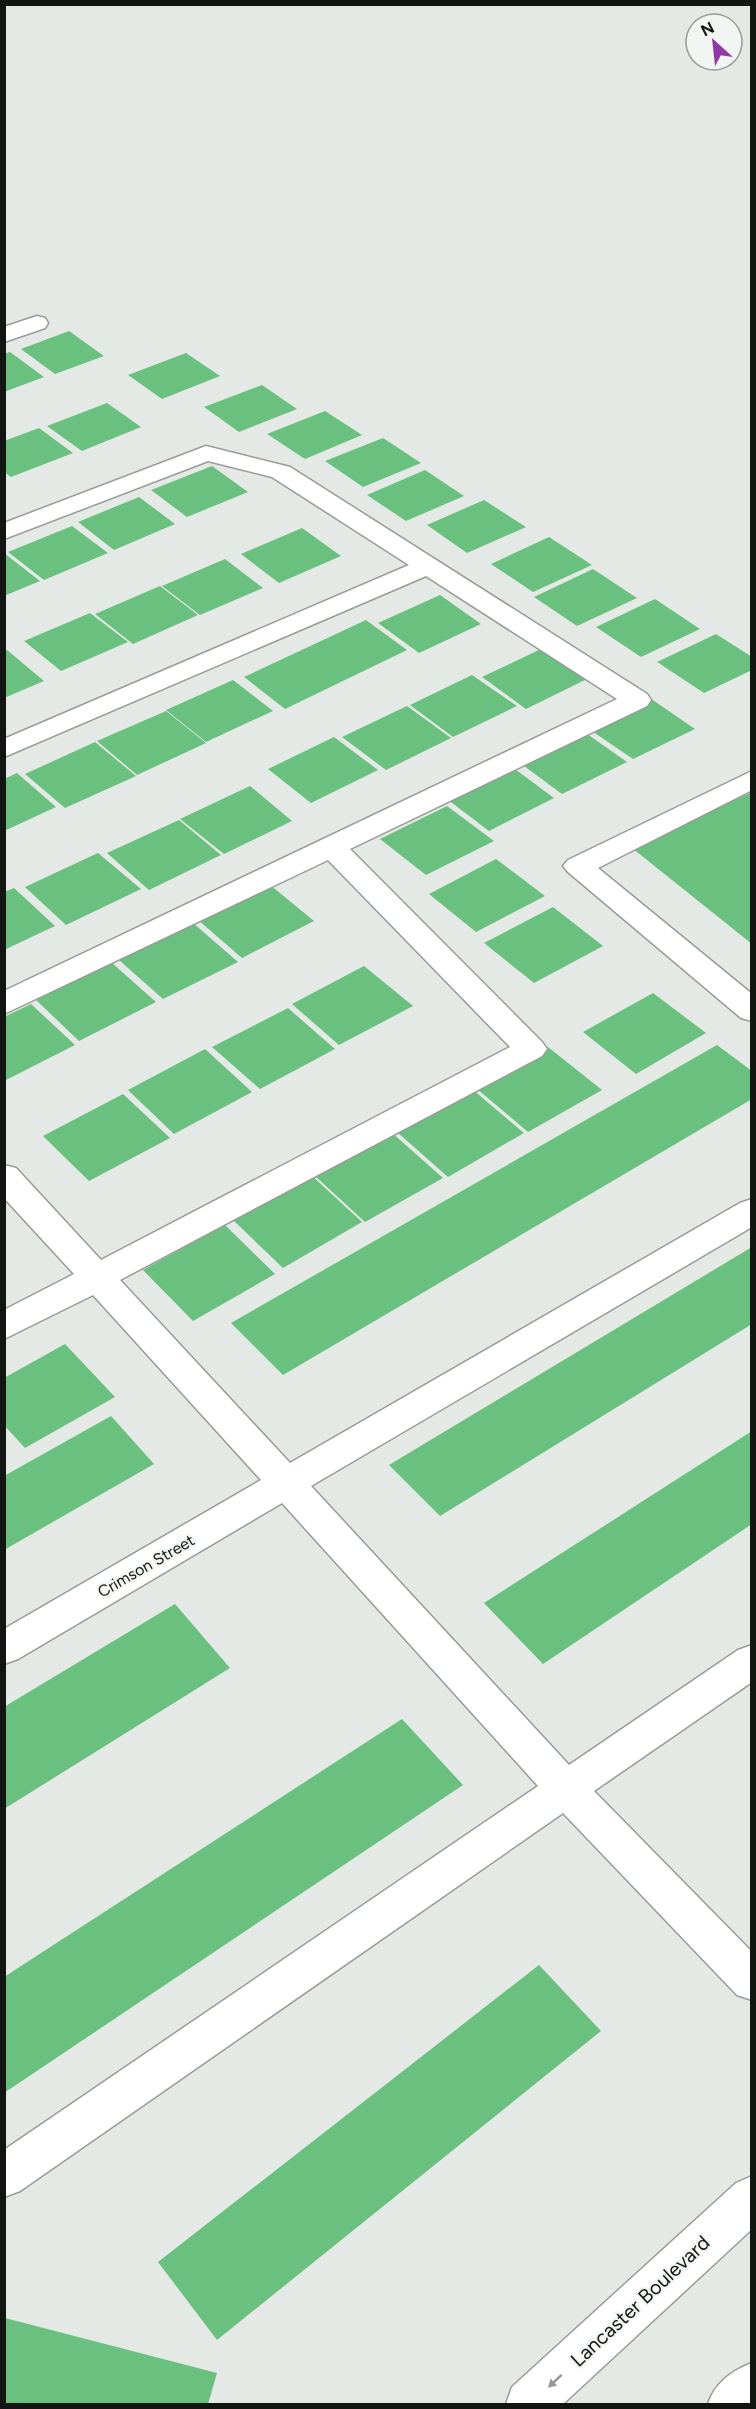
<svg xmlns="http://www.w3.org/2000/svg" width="756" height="2409" font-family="Figtree,sans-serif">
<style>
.building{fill:#6ac07e}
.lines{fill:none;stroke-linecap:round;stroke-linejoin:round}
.minor-casing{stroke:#979c97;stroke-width:3}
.major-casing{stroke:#979c97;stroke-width:3}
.minor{fill:#fff;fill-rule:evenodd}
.major{fill:#fff;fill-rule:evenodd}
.oneway{fill:#959695}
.labels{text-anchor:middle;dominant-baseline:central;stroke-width:4.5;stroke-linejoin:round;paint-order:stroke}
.street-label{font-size:16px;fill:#131513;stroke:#f1f6f2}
.near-street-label{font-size:20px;fill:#131513;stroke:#f1f6f2}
</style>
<rect width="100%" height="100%" fill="#e4e9e5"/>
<g class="building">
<path d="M69 331 104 356 55 374 21 349Z"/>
<path d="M10 352 44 377 4 392V354Z"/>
<path d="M186 353 220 376 162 399 128 375Z"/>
<path d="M262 385 297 409 239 432 204 407Z"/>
<path d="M107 403 141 427 82 451 47 426Z"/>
<path d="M325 411 362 435 305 459 267 434Z"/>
<path d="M39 428 73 453 11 477 4 472V441Z"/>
<path d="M383 438 421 463 363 487 325 461Z"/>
<path d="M212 466 248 492 187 517 151 490Z"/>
<path d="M425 470 464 496 406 521 367 495Z"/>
<path d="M139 497 175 524 114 550 78 522Z"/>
<path d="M484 500 526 527 467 553 427 525Z"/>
<path d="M72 526 108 553 44 580 8 552Z"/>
<path d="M302 528 341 556 279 583 241 554Z"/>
<path d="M549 537 592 565 533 592 491 564Z"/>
<path d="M4 553 40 581 4 596Z"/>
<path d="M225 559 263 588 200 615 162 586Z"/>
<path d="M593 569 637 598 577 626 534 597Z"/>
<path d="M160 586 198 615 133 644 95 614Z"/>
<path d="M440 595 481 624 419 653 378 623Z"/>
<path d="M655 599 700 629 641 657 596 627Z"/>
<path d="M90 613 128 642 61 671 24 641Z"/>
<path d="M366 620 407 650 285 709 244 677Z"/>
<path d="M716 634 752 657V670L704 693 657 662Z"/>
<path d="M543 648 587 679 526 709 482 677Z"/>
<path d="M7 650 44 681 4 698V651Z"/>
<path d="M472 675 517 706 453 737 410 705Z"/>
<path d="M233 680 273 711 206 742 166 710Z"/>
<path d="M647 696 695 729 633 759 586 727Z"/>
<path d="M407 706 451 738 386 770 342 737Z"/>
<path d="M166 711 206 743 137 775 97 741Z"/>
<path d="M580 729 627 762 562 794 516 760Z"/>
<path d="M334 737 378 770 311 803 268 769Z"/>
<path d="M95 742 136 776 65 808 25 774Z"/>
<path d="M508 764 554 798 489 831 443 796Z"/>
<path d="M17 773 56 807 4 831V779Z"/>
<path d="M250 786 292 821 224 854 180 819Z"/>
<path d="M752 792V944L632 848Z"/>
<path d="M447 806 494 841 426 875 380 839Z"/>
<path d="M179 820 221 855 149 890 107 853Z"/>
<path d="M98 853 141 889 66 925 25 887Z"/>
<path d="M496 859 545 896 476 932 429 894Z"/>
<path d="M269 884 314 921 242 958 197 919Z"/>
<path d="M14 888 55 926 4 950V892Z"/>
<path d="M553 907 603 946 534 983 484 943Z"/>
<path d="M193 923 238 962 163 999 119 960Z"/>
<path d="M112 963 156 1002 79 1041 36 1000Z"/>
<path d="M364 966 413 1006 339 1045 292 1004Z"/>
<path d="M653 993 706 1033 636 1074 583 1032Z"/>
<path d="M31 1004 75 1045 4 1081V1017Z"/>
<path d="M288 1008 335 1049 260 1089 212 1047Z"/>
<path d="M717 1045 752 1071V1099L283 1375 231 1323Z"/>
<path d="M548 1047 602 1090 528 1132 476 1088Z"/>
<path d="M205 1049 252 1092 174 1134 128 1090Z"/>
<path d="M472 1089 524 1133 448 1177 397 1132Z"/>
<path d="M123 1094 170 1138 89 1181 43 1136Z"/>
<path d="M391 1132 443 1178 365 1222 314 1175Z"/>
<path d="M311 1175 362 1222 283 1268 232 1219Z"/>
<path d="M225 1225 275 1274 193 1321 143 1270Z"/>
<path d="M752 1247V1324L440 1516 389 1465Z"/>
<path d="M65 1344 115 1397 25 1448 4 1425V1378Z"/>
<path d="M111 1416 154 1464 4 1550V1476Z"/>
<path d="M752 1431V1524L543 1664 484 1603Z"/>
<path d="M175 1604 230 1668 4 1809V1707Z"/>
<path d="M402 1719 463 1785 4 2093V1977Z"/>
<path d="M539 1965 601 2031 217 2340 158 2262Z"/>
<path d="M5 2318 217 2373 208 2404H5Z"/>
</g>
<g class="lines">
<g class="minor-casing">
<g id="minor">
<path d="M37 316 45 318 48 323 45 328 4 342V327Z"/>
<path d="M206 446 290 467 647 694 651 700 647 706 350 849 542 1042 547 1049 542 1056 120 1280 290 1463 740 1203 752 1199V1227L311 1486 569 1765 738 1650 752 1645V1682L594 1791 752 1952V2000L737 1995 563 1813 20 2191 4 2197V2150L538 1786 282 1503 18 1659 4 1664V1629L261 1480 93 1295 4 1339V1310L74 1274 4 1198V1165L16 1168 101 1260 510 1047 328 860 4 1014V991L617 699 426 576 4 757V739L409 565 272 477 208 461 4 539V523Z"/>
<path d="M752 771V790L598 868 752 994V1021L741 1018 568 872 563 866 568 860Z"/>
</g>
</g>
<g class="major-casing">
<g id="major">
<path d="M752 2176V2229L563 2404H506L512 2387 736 2183Z"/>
<path d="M752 2363V2404H708C715 2383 731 2371 752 2363Z"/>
</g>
</g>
<use href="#minor" class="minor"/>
<use href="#major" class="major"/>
</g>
<defs><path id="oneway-solid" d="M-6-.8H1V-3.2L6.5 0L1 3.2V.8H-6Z" transform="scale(1.5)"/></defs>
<use class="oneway" href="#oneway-solid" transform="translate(555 2381) rotate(137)"/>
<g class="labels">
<g class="street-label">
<text transform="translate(146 1566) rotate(-30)">Crimson Street</text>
</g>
<g class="near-street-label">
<text transform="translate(640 2301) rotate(-43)">Lancaster Boulevard</text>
</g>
</g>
<rect width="756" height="2409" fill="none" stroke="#131513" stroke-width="12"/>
<g transform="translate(714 42) rotate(333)"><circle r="28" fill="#f1f6f2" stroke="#989c99" stroke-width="1.5"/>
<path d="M0-4.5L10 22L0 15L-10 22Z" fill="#9139a6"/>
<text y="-9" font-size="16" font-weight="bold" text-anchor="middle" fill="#131513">N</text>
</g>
</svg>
